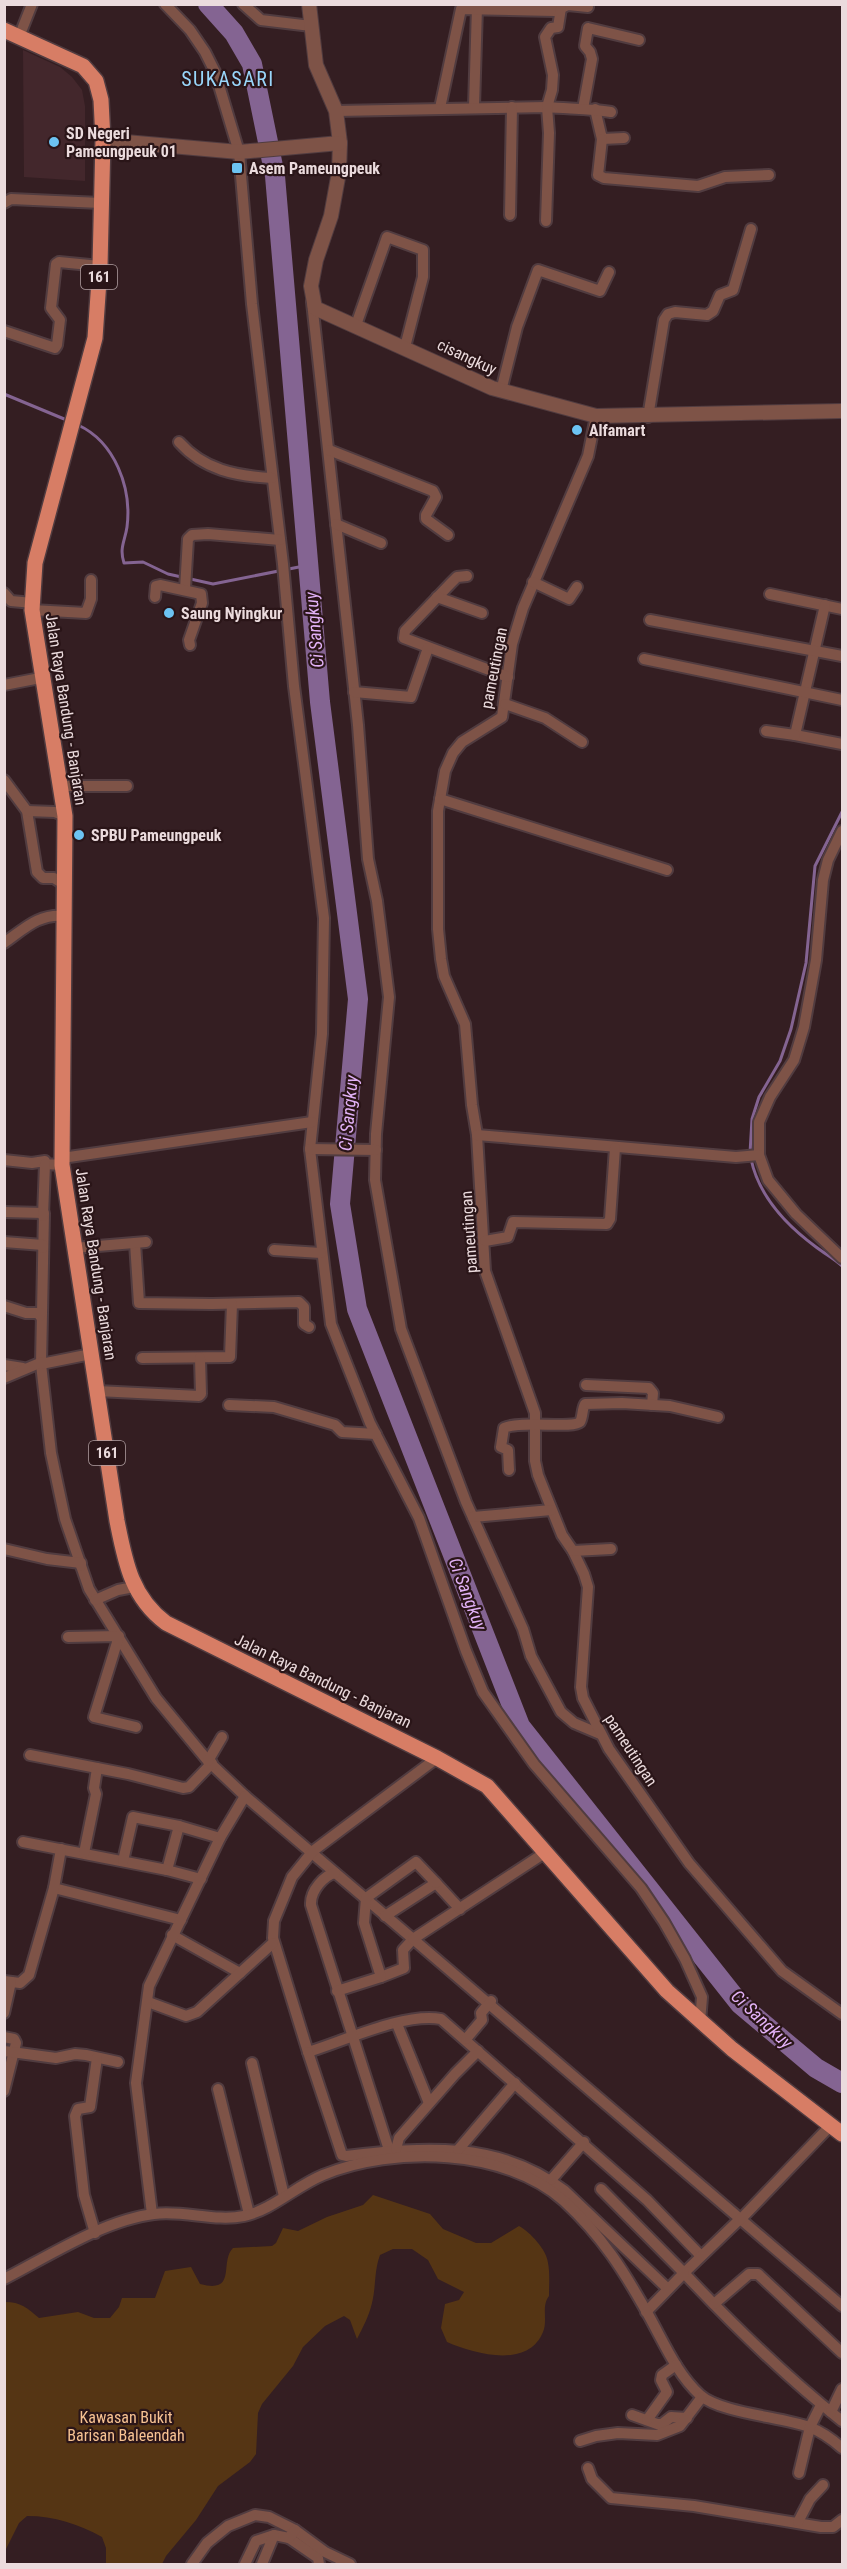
<svg xmlns="http://www.w3.org/2000/svg" width="847" height="2569" font-family="'Roboto Condensed',sans-serif">
<style>
.built{fill:#43272c}
.green{fill:#553514}
.lines{fill:none;stroke-linecap:round;stroke-linejoin:round}
.stream{stroke:#846492;stroke-width:3}
.river{stroke:#846492;stroke-width:20}
.minor-casing{stroke:#513c40;stroke-width:14}
.tertiary-casing{stroke:#513c40;stroke-width:16}
.primary-casing{stroke:#513c40;stroke-width:18}
.minor{stroke:#7e5347;stroke-width:10}
.tertiary{stroke:#7e5347;stroke-width:14}
.primary{stroke:#d77d65;stroke-width:15}
.poi-dot{fill:#6cc3f2;stroke:#2a1518;stroke-width:2}
.labels{text-anchor:middle;dominant-baseline:central;stroke-width:4.5;stroke-linejoin:round;paint-order:stroke}
.shield{fill:#2a1518;stroke:#b1a0a2;stroke-width:1.5}
.shield-label{font-size:15px;font-weight:bold;fill:#ebdbdd}
.poi-label{font-size:16px;font-weight:bold;fill:#ebdbdd;stroke:#2a1518;text-anchor:start}
.street-label{font-size:16px;fill:#ebdbdd;stroke:#2a1518}
.park-label{font-size:16px;fill:#f7c292;stroke:#2a1518}
.water-label{font-size:18px;font-style:italic;fill:#e2b2f7;stroke:#2a1518}
.quarter-label{font-size:20px;letter-spacing:1.5px;fill:#99d6fa;stroke:#2a1518}
</style>
<rect width="100%" height="100%" fill="#341e22"/>
<path class="built" d="M23 50 60 67 72 77 82 90 85 106V181L24 177Z"/>
<path class="green" d="M373 2195 430 2214 443 2229 476 2243H491L519 2226C530 2232 547 2250 548 2263 550 2273 549 2285 549 2296 541 2306 548 2321 543 2332 528 2369 475 2354 447 2342L441 2328 445 2304 459 2300 464 2292 438 2279 428 2260 412 2249H393L380 2255C374 2271 376 2287 372 2303 369 2316 363 2327 357 2339L350 2320 344 2316 325 2326 303 2347 293 2366 262 2404 258 2413 256 2454 250 2462 218 2486 196 2520 166 2556 162 2564H106V2548L102 2537C78 2524 55 2516 27 2516L19 2523 5 2551V2302C21 2302 27 2308 39 2318L78 2312 94 2318H110L119 2307 122 2298H155L165 2271 191 2267 200 2284C238 2294 219 2262 233 2248L272 2246 276 2243 283 2228 298 2231 327 2217 363 2205Z"/>
<g class="lines">
<g class="stream">
<path d="M4 394 69 421"/>
<path d="M78 425C115 442 132 488 127 527 125 541 119 548 124 563L143 562 168 574 213 584 309 565"/>
<path d="M750 1153 752 1119 759 1097 780 1061 791 1029 806 963 815 866 842 812"/>
<path d="M751 1159C759 1197 786 1225 816 1247 825 1254 835 1259 842 1266"/>
</g>
<path class="river" d="M208 4 234 33 252 64 275 176 320 702 358 999 340 1204 357 1309 520 1726 740 2004 816 2068 842 2083"/>
<g class="minor-casing">
<g id="minor">
<path d="M165 4 190 30 205 52 215 72 239 152 252 304 283 564 294 686 324 918 322 1034 310 1149 331 1324 370 1423 419 1518 466 1651 483 1692 534 1764 641 1888 664 1922 685 1959 702 1997 700 2022"/>
<path d="M243 4 261 20 311 26"/>
<path d="M19 37 32 4"/>
<path d="M474 107 477 7"/>
<path d="M440 108 461 9 555 11 568 5 588 7"/>
<path d="M583 109 592 59 590 52 585 46 588 28 639 40"/>
<path d="M595 109 602 139 624 138"/>
<path d="M336 111 547 107C568 109 590 108 611 112"/>
<path d="M602 139 598 175 604 178 698 186 725 177 769 175"/>
<path d="M4 203 11 199 101 203"/>
<path d="M510 215 512 107"/>
<path d="M546 221 549 133 547 107 552 90 553 75 545 37 551 28 558 27 561 8"/>
<path d="M312 302 358 725 368 859 377 901 389 997 376 1134 375 1180 401 1329 466 1502 523 1629 531 1656 561 1712 574 1723 600 1734"/>
<path d="M356 325 387 237 423 250V277L405 347"/>
<path d="M4 331 55 348 57 345 60 320 51 308 56 264 59 262 100 266"/>
<path d="M501 391 517 327 538 270 600 291 609 272"/>
<path d="M596 416 588 456 523 608 512 644 502 717 462 742 453 753 445 771 438 811V929L441 959 444 976 465 1024 472 1105 477 1135 485 1271 535 1413V1461L538 1475 562 1535 573 1551 584 1574 588 1587 581 1687 583 1698 609 1749 689 1863 782 1971 842 2014"/>
<path d="M648 417 664 320 668 314 675 312 707 315 713 311 720 295 733 290 751 229"/>
<path d="M179 442C204 470 236 476 272 478"/>
<path d="M329 450 433 491 436 497 426 515V519L448 535"/>
<path d="M336 524 381 543"/>
<path d="M467 576 457 577 451 583 405 631 404 638 508 677"/>
<path d="M533 582 569 599 577 587"/>
<path d="M185 589 188 539 192 535 208 534 280 540"/>
<path d="M4 593 11 601 33 603"/>
<path d="M770 594 842 609"/>
<path d="M155 597 156 586 160 585 201 594 202 603 189 640 190 645"/>
<path d="M437 597 482 613"/>
<path d="M825 605 795 735 842 744"/>
<path d="M32 610 86 613 91 599V580"/>
<path d="M650 620 842 656"/>
<path d="M644 659 842 700"/>
<path d="M4 685 35 679 43 680"/>
<path d="M354 692 411 697 428 648"/>
<path d="M505 704 545 718 582 742"/>
<path d="M766 731 795 735"/>
<path d="M4 780 27 811 37 872 43 878H54L65 885"/>
<path d="M62 786H127"/>
<path d="M440 799 667 870"/>
<path d="M27 811 55 812 65 816"/>
<path d="M842 831 828 860 823 880 816 960 804 1027 794 1060 770 1097 759 1122V1155L768 1180 796 1214 842 1258"/>
<path d="M4 943C24 929 39 913 65 916"/>
<path d="M477 1135 736 1157 759 1155"/>
<path d="M310 1149 376 1150"/>
<path d="M62 1158 312 1122"/>
<path d="M4 1160 32 1163 45 1161V1164L62 1165"/>
<path d="M4 1212 44 1213 41 1364 51 1453 65 1519 89 1589 156 1698 208 1761 245 1796 413 1939 403 1950 404 1968 381 1977"/>
<path d="M43 1216 45 1164"/>
<path d="M485 1241 508 1237 513 1222 607 1224 610 1219 615 1148"/>
<path d="M4 1242 43 1245V1248"/>
<path d="M135 1243 139 1303 212 1304 299 1302 304 1307V1324L309 1327"/>
<path d="M74 1248 146 1242"/>
<path d="M274 1250 321 1253"/>
<path d="M4 1306 26 1313H41L40 1316"/>
<path d="M142 1358 230 1357 232 1304"/>
<path d="M4 1365 23 1368"/>
<path d="M4 1378 42 1362 41 1364 91 1354"/>
<path d="M586 1385 649 1388 653 1393 652 1405"/>
<path d="M97 1391 199 1396 201 1394 200 1358"/>
<path d="M229 1405 274 1407 335 1425 342 1432 376 1434"/>
<path d="M509 1470 508 1450 501 1447 504 1428C520 1420 573 1429 580 1422 583 1417 582 1409 585 1404L622 1403 670 1406 718 1417"/>
<path d="M473 1517 551 1510"/>
<path d="M4 1549 47 1559 81 1563V1566"/>
<path d="M573 1551 611 1549"/>
<path d="M95 1600 118 1590 134 1587"/>
<path d="M68 1637 119 1636 94 1717 136 1727"/>
<path d="M30 1755 128 1774 183 1788 189 1787 212 1763V1765"/>
<path d="M437 1758 313 1851 292 1877 274 1921 273 1938 308 2052C344 2041 405 2012 441 2019L647 2200 701 2256"/>
<path d="M208 1761 222 1737"/>
<path d="M179 1826 167 1870 201 1879"/>
<path d="M23 1842 167 1870"/>
<path d="M546 1852 413 1939 842 2306"/>
<path d="M84 1853 96 1794 94 1788 97 1768"/>
<path d="M123 1861 133 1817 179 1826 220 1838"/>
<path d="M335 1873C325 1875 310 1890 311 1905L389 2150"/>
<path d="M54 1888 181 1920"/>
<path d="M385 1916 436 1883 460 1909"/>
<path d="M172 1935 240 1973"/>
<path d="M4 1981 20 1983 29 1975 54 1888 61 1849"/>
<path d="M337 1991 381 1977 364 1923 366 1898 416 1862 436 1883"/>
<path d="M148 2002 186 2016 197 2012 273 1943"/>
<path d="M4 2013 11 1982"/>
<path d="M397 2024 429 2103"/>
<path d="M4 2037 14 2039 16 2043 4 2091"/>
<path d="M466 2039 482 2020 481 2013 491 2001 490 2003"/>
<path d="M4 2051 56 2058 75 2054 86 2055 118 2062"/>
<path d="M308 2052 342 2155 346 2156C423 2147 499 2140 565 2191L667 2288"/>
<path d="M252 2063 284 2196"/>
<path d="M218 2089 249 2214"/>
<path d="M831 2125 740 2220 741 2218 684 2273C733 2325 786 2377 842 2421"/>
<path d="M396 2149 399 2138 455 2074 478 2051"/>
<path d="M458 2150 515 2083"/>
<path d="M551 2180 584 2142"/>
<path d="M601 2189 684 2273 646 2312"/>
<path d="M152 2214 136 2083 149 1986 220 1838 245 1796"/>
<path d="M95 2233 84 2195 75 2116 78 2109 90 2107 97 2058"/>
<path d="M4 2279C49 2256 104 2220 154 2214 184 2210 215 2222 244 2216 272 2210 296 2186 323 2175 394 2146 505 2148 564 2201 602 2236 624 2271 649 2316 664 2343 677 2374 700 2395 720 2413 782 2417 809 2427 820 2431 833 2440 842 2448"/>
<path d="M714 2304 749 2274H758L842 2353"/>
<path d="M831 2412 842 2389"/>
<path d="M632 2415 657 2424H662L671 2417 687 2418"/>
<path d="M647 2420 667 2392 661 2380 662 2375 676 2365"/>
<path d="M580 2441 596 2436 618 2433 657 2435 680 2426 702 2397"/>
<path d="M588 2468 592 2479 611 2498 694 2506 821 2527H833L842 2520"/>
<path d="M799 2473 810 2427 821 2405"/>
<path d="M798 2522 810 2499 823 2485"/>
<path d="M289 2538 318 2558 319 2564"/>
<path d="M192 2564 207 2543 228 2526 255 2515 269 2517 295 2530 325 2552 350 2564"/>
<path d="M245 2564 256 2541 274 2535 289 2538 295 2530"/>
<path d="M262 2564 274 2535"/>
</g>
</g>
<g class="tertiary-casing">
<g id="tertiary">
<path d="M309 4 316 65 336 111 340 143 339 172 331 216 316 260 311 286 315 308 492 388 596 416 842 411"/>
<path d="M103 140 239 152 340 143"/>
</g>
</g>
<g class="primary-casing">
<path id="primary" d="M4 30 83 66 96 81 101 100 103 140 100 266 95 338 35 563 32 610 65 816 62 1165 117 1521C125 1561 131 1597 166 1623L437 1758 487 1786 667 1991 732 2049 842 2134"/>
</g>
<use href="#minor" class="minor"/>
<use href="#tertiary" class="tertiary"/>
<use href="#primary" class="primary"/>
</g>
<g class="poi-dot">
<circle cx="54" cy="142" r="6"/>
<rect x="231" y="162" width="12" height="12" rx="3"/>
<circle cx="577" cy="430" r="6"/>
<circle cx="169" cy="613" r="6"/>
<circle cx="79" cy="835" r="6"/>
</g>
<g class="labels">
<g class="shield">
<rect x="81" y="265" width="36" height="24" rx="4.5"/>
<rect x="89" y="1441" width="36" height="24" rx="4.5"/>
</g>
<g class="shield-label">
<text x="99" y="277">161</text>
<text x="107" y="1453">161</text>
</g>
<g class="poi-label">
<text x="66" y="133">SD Negeri<tspan x="66" dy="18">Pameungpeuk 01</tspan></text>
<text x="249" y="168">Asem Pameungpeuk</text>
<text x="589" y="430">Alfamart</text>
<text x="181" y="613">Saung Nyingkur</text>
<text x="91" y="835">SPBU Pameungpeuk</text>
</g>
<g class="street-label">
<text transform="translate(467 357) rotate(25)">cisangkuy</text>
<text transform="translate(494 668) rotate(-79)">pameutingan</text>
<text transform="translate(66 709) rotate(81)">Jalan Raya Bandung - Banjaran</text>
<text transform="translate(469 1232) rotate(-94)">pameutingan</text>
<text transform="translate(96 1264) rotate(81)">Jalan Raya Bandung - Banjaran</text>
<text transform="translate(323 1681) rotate(26)">Jalan Raya Bandung - Banjaran</text>
<text transform="translate(631 1750) rotate(57)">pameutingan</text>
</g>
<g class="park-label">
<text x="126" y="2417">Kawasan Bukit<tspan x="126" dy="18">Barisan Baleendah</tspan></text>
</g>
<g class="water-label">
<text transform="translate(314 630) rotate(-95)">Ci Sangkuy</text>
<text transform="translate(348 1113) rotate(-85)">Ci Sangkuy</text>
<text transform="translate(468 1594) rotate(69)">Ci Sangkuy</text>
<text transform="translate(762 2019) rotate(43)">Ci Sangkuy</text>
</g>
<g class="quarter-label">
<text x="228" y="79">SUKASARI</text>
</g>
</g>
<rect width="847" height="2569" fill="none" stroke="#ebdbdd" stroke-width="12"/>
</svg>
